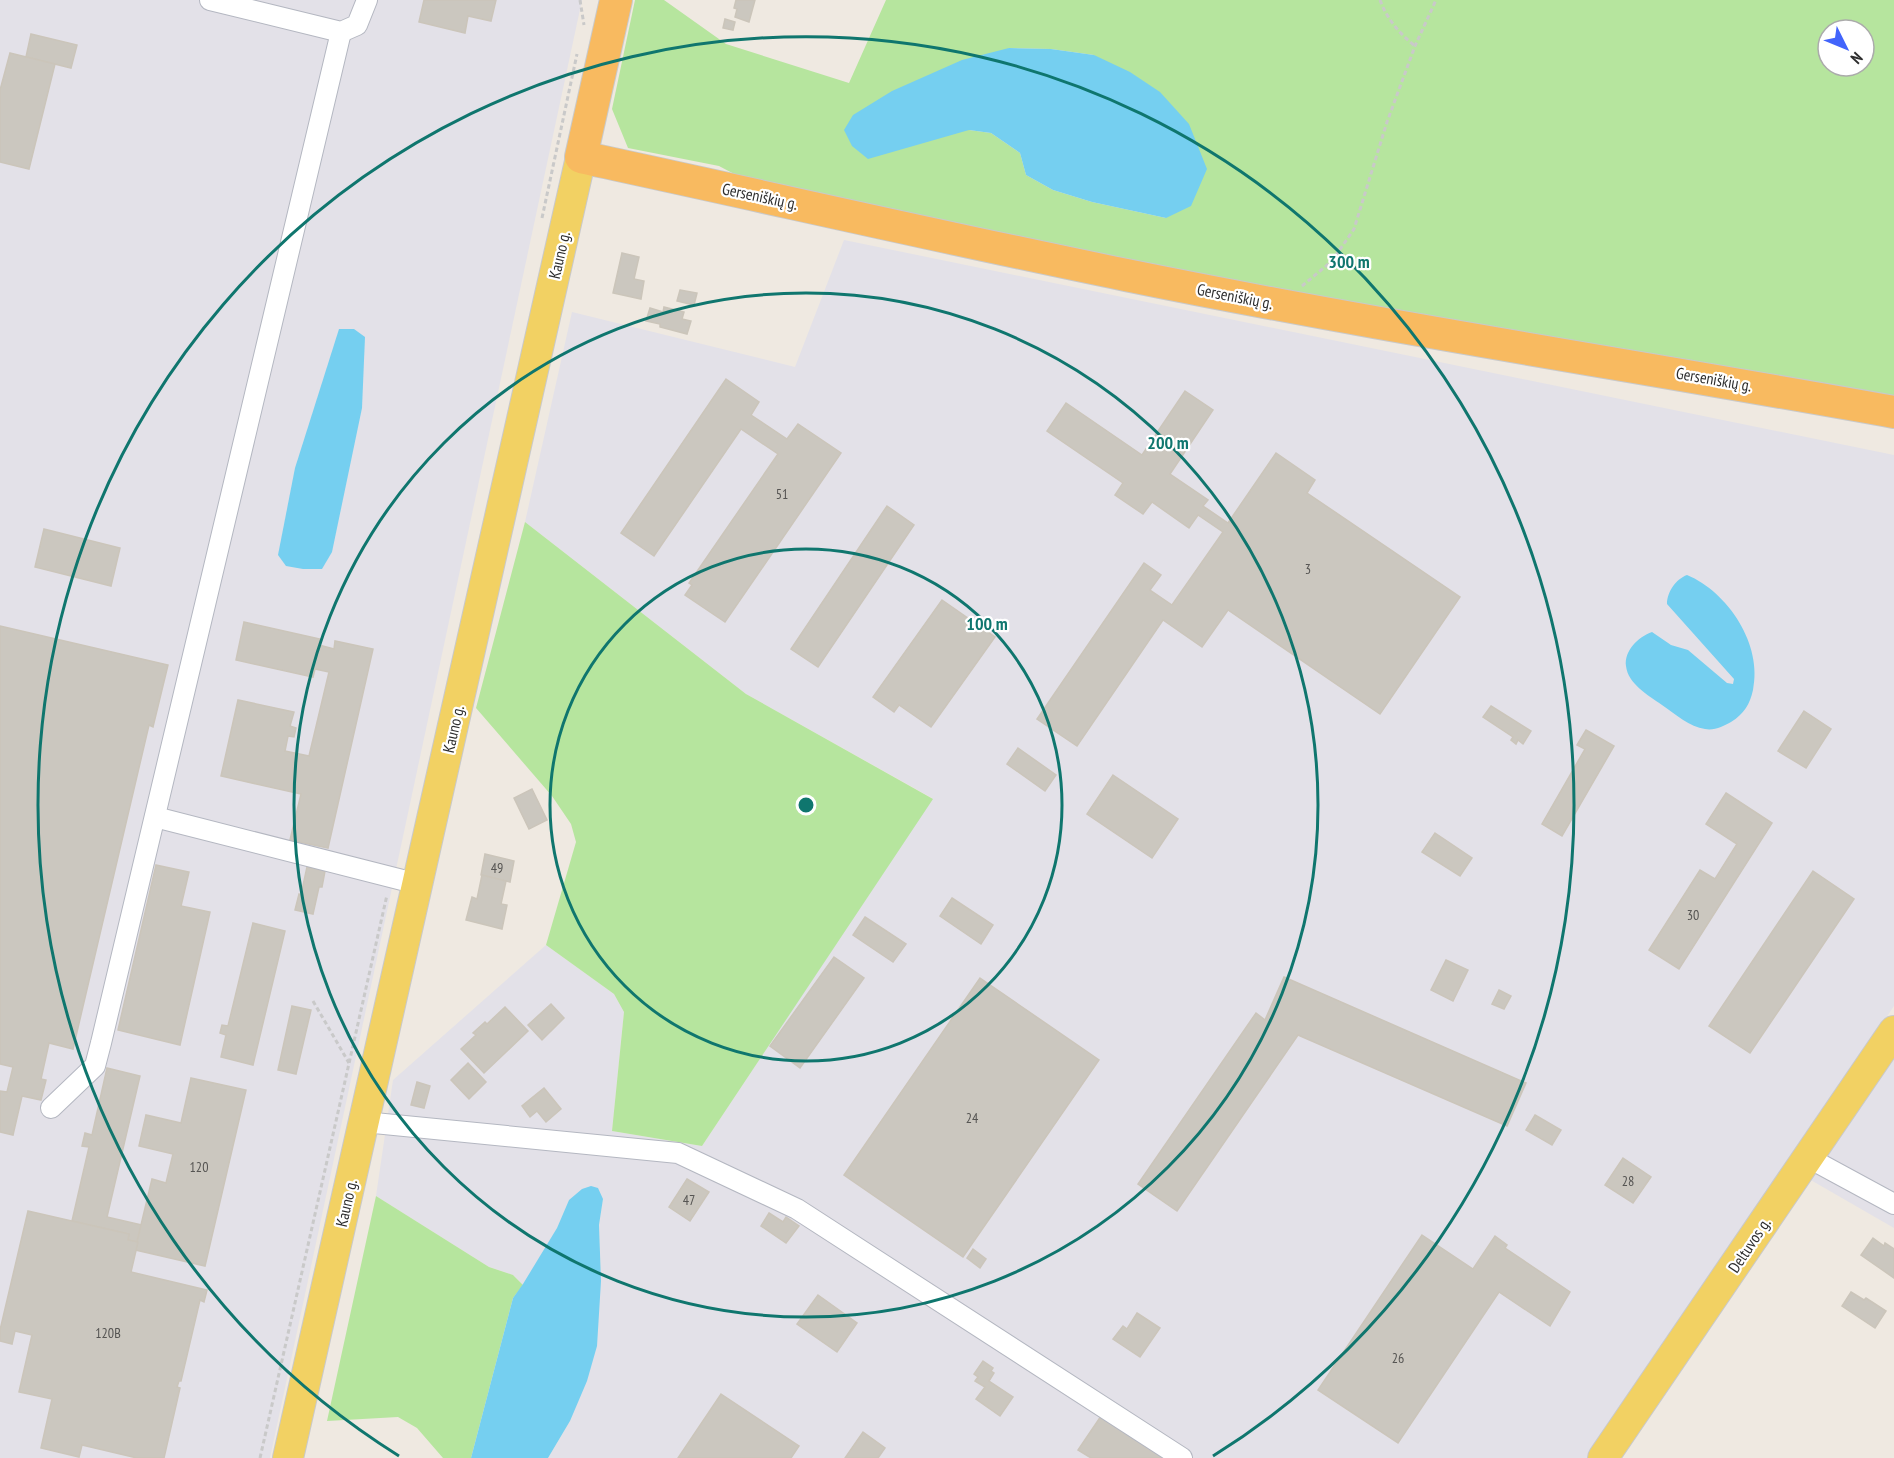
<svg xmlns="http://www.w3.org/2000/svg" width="1894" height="1458" font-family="'PT Sans Narrow',sans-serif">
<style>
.industrial{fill:#e3e1e8}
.green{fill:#b6e59e;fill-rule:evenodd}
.water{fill:#75cff0}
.building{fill:#cbc7bf;stroke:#cbc5ba;stroke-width:1.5}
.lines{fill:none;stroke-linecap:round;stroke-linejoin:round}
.minor-casing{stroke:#b4b7c1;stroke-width:22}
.primary-casing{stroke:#c9c9c9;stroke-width:32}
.trunk-casing{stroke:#c9c9c9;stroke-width:34}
.path{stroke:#c9c9c9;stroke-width:3;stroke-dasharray:4.5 3;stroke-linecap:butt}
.minor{stroke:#fff;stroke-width:20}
.primary{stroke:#f2d163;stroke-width:30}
.trunk{stroke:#f8ba60;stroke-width:32}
.ring{fill:none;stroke:#0f766e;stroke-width:3}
.labels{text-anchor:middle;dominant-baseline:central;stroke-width:4.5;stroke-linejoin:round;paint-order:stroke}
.number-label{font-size:14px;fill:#555452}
.street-label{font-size:16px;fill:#2e2e2e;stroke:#fff}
.centre{fill:#0f766e;stroke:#fff;stroke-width:3}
.ring-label{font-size:18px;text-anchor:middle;font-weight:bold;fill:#0f766e;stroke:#fff;stroke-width:4.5;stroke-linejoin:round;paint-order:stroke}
</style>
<rect width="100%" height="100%" fill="#efe9e1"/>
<g class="industrial">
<path d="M0 0H582L270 1458H0Z"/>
<path d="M844 240 1894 455V1006L1590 1458H548L570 1421 601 1281 599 1225 603 1199 569 1200 557 1228 523 1285 513 1275 489 1267 376 1196 393 1080 546 945 614 994 624 1012 612 1131 702 1146 932 798 746 694 525 522 572 312 795 367Z"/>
<path d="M1894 1055V1228L1809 1179Z"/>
</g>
<g class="green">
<path d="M635 0H664L726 44 849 83 886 0H1894V399L1349 303 755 185 719 166 628 148 612 109ZM1828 30H1864V66H1828ZM1009 48 1051 49 1094 55 1166 218 1092 202 1053 190 1026 175 1020 153 991 133 969 130Z"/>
<path d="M525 522 746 694 933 799 702 1146 612 1131 624 1012 614 994 546 945 576 842 571 824 552 796 476 708Z"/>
<path d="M376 1196 489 1267 513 1275 523 1285 513 1298 471 1458H443L417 1428 398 1417 327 1421Z"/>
</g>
<g class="water">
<path d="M1009 48 1051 49 1094 55 1130 72 1160 92 1189 124 1207 169 1191 206 1166 218 1092 202 1053 190 1026 175 1020 153 991 133 969 130 868 159 852 146 844 130 853 115 892 91 962 60Z"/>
<path d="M339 329H354L365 337 362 408 332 552 322 569H303L286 566 278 555 295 468Z"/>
<path d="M1687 575C1728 592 1763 645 1753 690 1750 704 1744 714 1731 722 1724 726 1714 731 1705 729 1690 727 1675 714 1662 705 1648 695 1628 684 1626 666 1624 651 1638 637 1652 632L1671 645 1688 650 1727 683 1733 684 1734 679 1667 604C1667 592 1676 579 1687 575Z"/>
<path d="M591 1186 598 1188 603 1199 599 1225 601 1281 597 1346 587 1381 570 1421 548 1458H471L513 1298 523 1284 557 1228 569 1200 582 1189Z"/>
</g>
<g class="building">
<path d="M424 0H496L491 21 468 16 465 33 419 22Z"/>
<path d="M736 0H755L749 22 735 17 737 9 734 8Z"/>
<path d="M725 19 735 22 733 30 723 28Z"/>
<path d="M31 34 77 45 71 68 26 57Z"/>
<path d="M10 53 55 64 29 169 0 162V90Z"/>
<path d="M622 253 639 257 634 279 644 281 641 299 613 293Z"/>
<path d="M680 290 697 293 694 305 677 301Z"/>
<path d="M664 307 684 312 682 319 691 321 687 334 660 327V324L646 321 650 308 663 312Z"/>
<path d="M726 379 759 402 751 415 787 439 798 424 841 453 725 622 685 595 692 585 689 583 778 454 741 429 654 556 621 533Z"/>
<path d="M1185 391 1213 410 1170 474 1208 500 1203 506 1228 523 1276 453 1315 480 1307 493 1460 597 1380 714 1228 610 1202 647 1163 620 1077 746 1037 719 1144 563 1161 575 1150 590 1172 605 1223 532 1198 515 1189 528 1152 502 1143 514 1115 495 1123 483 1047 431 1066 403 1142 455Z"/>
<path d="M887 506 914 525 818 667 791 649Z"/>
<path d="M44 529 120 548 111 586 35 567Z"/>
<path d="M942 600 995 637 931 727 899 705 894 712 873 697Z"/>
<path d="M244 622 320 639 319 645 334 649 335 641 373 649 328 848 290 840 301 794 221 776 238 700 294 712 290 726 296 728 294 737 288 736 285 751 309 756 329 672 315 669 313 677 236 660Z"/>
<path d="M0 626 168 665 153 727 149 725 73 1049 49 1043 41 1079 46 1080 41 1100 22 1096 13 1135 0 1132V1091L7 1092 13 1067 0 1064Z"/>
<path d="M1491 706 1531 731 1523 744 1518 740 1516 744 1511 740 1513 737 1483 717Z"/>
<path d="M1804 711 1831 729 1806 768 1778 751Z"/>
<path d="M1586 730 1614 746 1562 836 1542 824 1585 749 1577 745Z"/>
<path d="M1018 748 1056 775 1045 791 1007 764Z"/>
<path d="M1113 775 1178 819 1152 858 1087 814Z"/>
<path d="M532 789 547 820 529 829 514 798Z"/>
<path d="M1726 793 1772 823 1679 969 1649 950 1700 870 1715 879 1737 844 1706 824Z"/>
<path d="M1435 833 1472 858 1460 876 1422 852Z"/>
<path d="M485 854 514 861 510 882 481 875Z"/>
<path d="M156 865 189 872 181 906 210 912 180 1045 118 1030Z"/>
<path d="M307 867 325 871 322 887H319L313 914 295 910 299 894 301 895Z"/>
<path d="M1813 871 1854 899 1750 1053 1709 1026Z"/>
<path d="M482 875 506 881 501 904 507 905 502 929 466 920 472 897 477 899Z"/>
<path d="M952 898 993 925 981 944 940 916Z"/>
<path d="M865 917 906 944 893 962 853 935Z"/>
<path d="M253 923 285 931 253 1065 221 1057 226 1035 220 1033 222 1025 228 1026Z"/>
<path d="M834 957 864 978 800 1068 770 1046Z"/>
<path d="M1446 960 1468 970 1453 1001 1431 990Z"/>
<path d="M1284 977 1526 1083 1507 1126 1298 1035 1177 1211 1138 1184 1256 1013 1265 1020Z"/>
<path d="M980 978 1099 1060 963 1257 844 1175Z"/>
<path d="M1499 990 1511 996 1504 1009 1492 1004Z"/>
<path d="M551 1004 564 1018 542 1040 528 1025Z"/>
<path d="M292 1006 311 1010 296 1074 278 1070Z"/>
<path d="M505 1007 528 1031 484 1073 461 1049 476 1035 473 1033 485 1022 487 1024Z"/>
<path d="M468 1063 486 1082 469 1099 451 1080Z"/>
<path d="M107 1068 140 1076 107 1217 142 1225 138 1242 128 1240 129 1234 72 1221 89 1147 82 1146 85 1133 92 1135Z"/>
<path d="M191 1078 246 1090 205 1266 135 1250 152 1179 166 1183 173 1154 139 1146 146 1115 181 1123Z"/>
<path d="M417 1082 430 1086 424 1108 411 1105Z"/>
<path d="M544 1088 561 1109 546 1122 537 1111 530 1117 522 1106Z"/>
<path d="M1535 1115 1561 1130 1552 1145 1526 1130Z"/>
<path d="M1623 1158 1651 1177 1633 1203 1605 1185Z"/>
<path d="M687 1179 709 1192 690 1221 669 1207Z"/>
<path d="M28 1211 129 1234 128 1240 138 1242 131 1272 207 1290 204 1302 200 1300 181 1381H179L177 1387 180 1388 164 1458H137L82 1445 79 1457 41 1448 52 1399 19 1392 32 1335 15 1331 12 1344 0 1341V1330Z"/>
<path d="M769 1213 783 1222 786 1217 799 1226 786 1243 761 1226Z"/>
<path d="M1422 1235 1473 1269 1495 1236 1507 1245 1505 1248 1570 1292 1550 1326 1499 1292 1398 1443 1318 1390Z"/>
<path d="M1873 1238 1884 1246 1885 1243 1894 1249V1278L1861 1255Z"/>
<path d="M973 1249 986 1259 980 1268 967 1258Z"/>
<path d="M1851 1292 1864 1300 1866 1298 1886 1311 1875 1328 1842 1306Z"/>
<path d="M818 1295 857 1323 837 1352 797 1324Z"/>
<path d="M1137 1313 1160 1328 1140 1357 1113 1339 1123 1326 1127 1329Z"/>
<path d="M983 1361 993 1368 991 1371 994 1373 989 1381 1013 1397 1000 1416 976 1399 985 1387 975 1381 978 1377 974 1374Z"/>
<path d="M721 1394 799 1446 791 1458H678Z"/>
<path d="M1101 1416 1165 1458H1091L1078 1450Z"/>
<path d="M863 1432 885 1448 878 1458H845Z"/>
</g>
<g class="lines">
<g class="minor-casing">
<g id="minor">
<path d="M210 0 341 32 357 25 367 0"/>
<path d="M155 817 418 884"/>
<path d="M51 1108 95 1066 101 1043 341 32"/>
<path d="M364 1122 678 1153 797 1209 1182 1458"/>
<path d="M1809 1158 1894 1204"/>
</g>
</g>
<g class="primary-casing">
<g id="primary">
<path d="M288 1458 581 157"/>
<path d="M1603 1458 1894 1031"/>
</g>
</g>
<g class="trunk-casing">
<path id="trunk" d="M616 0 581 157C763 196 944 238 1126 275 1381 327 1638 366 1894 412"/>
</g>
<g class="path">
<path d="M580 0 584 25"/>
<path d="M1380 0C1387 19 1399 33 1415 46"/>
<path d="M542 218 577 54"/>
<path d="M1302 286 1332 261 1354 229 1387 122 1415 46 1436 0"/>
<path d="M313 1001 349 1063"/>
<path d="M260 1458 387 895"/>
</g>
<use href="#minor" class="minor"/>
<use href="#primary" class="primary"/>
<use href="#trunk" class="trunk"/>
</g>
<g class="ring">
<circle cx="806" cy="805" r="256"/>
<circle cx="806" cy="805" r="512"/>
<path d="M399 1456A768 768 0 1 1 1213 1456"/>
</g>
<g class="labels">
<g class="number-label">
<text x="782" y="494">51</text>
<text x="1308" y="569">3</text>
<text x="497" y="868">49</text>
<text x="1693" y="915">30</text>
<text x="972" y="1118">24</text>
<text x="199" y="1167">120</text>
<text x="1628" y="1181">28</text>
<text x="689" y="1200">47</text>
<text x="108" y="1333">120B</text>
<text x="1398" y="1358">26</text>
</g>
<g class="street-label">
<text transform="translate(760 196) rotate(12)">Gerseniškių g.</text>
<text transform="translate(559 255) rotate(-77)">Kauno g.</text>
<text transform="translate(1235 296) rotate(11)">Gerseniškių g.</text>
<text transform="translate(1714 379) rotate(10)">Gerseniškių g.</text>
<text transform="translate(453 729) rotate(-77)">Kauno g.</text>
<text transform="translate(346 1203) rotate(-77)">Kauno g.</text>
<text transform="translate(1749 1245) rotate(-56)">Deltuvos g.</text>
</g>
</g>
<circle cx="806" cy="805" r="9" class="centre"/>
<g class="ring-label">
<text x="1349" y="268">300 m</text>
<text x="1168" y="449">200 m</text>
<text x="987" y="630">100 m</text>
</g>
<g transform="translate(1846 48) rotate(133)"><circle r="28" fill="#ffffff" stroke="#ababab" stroke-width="1.5"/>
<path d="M0-4.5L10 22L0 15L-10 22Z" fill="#4264fb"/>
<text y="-9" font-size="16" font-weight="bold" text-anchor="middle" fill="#2e2e2e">N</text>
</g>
</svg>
